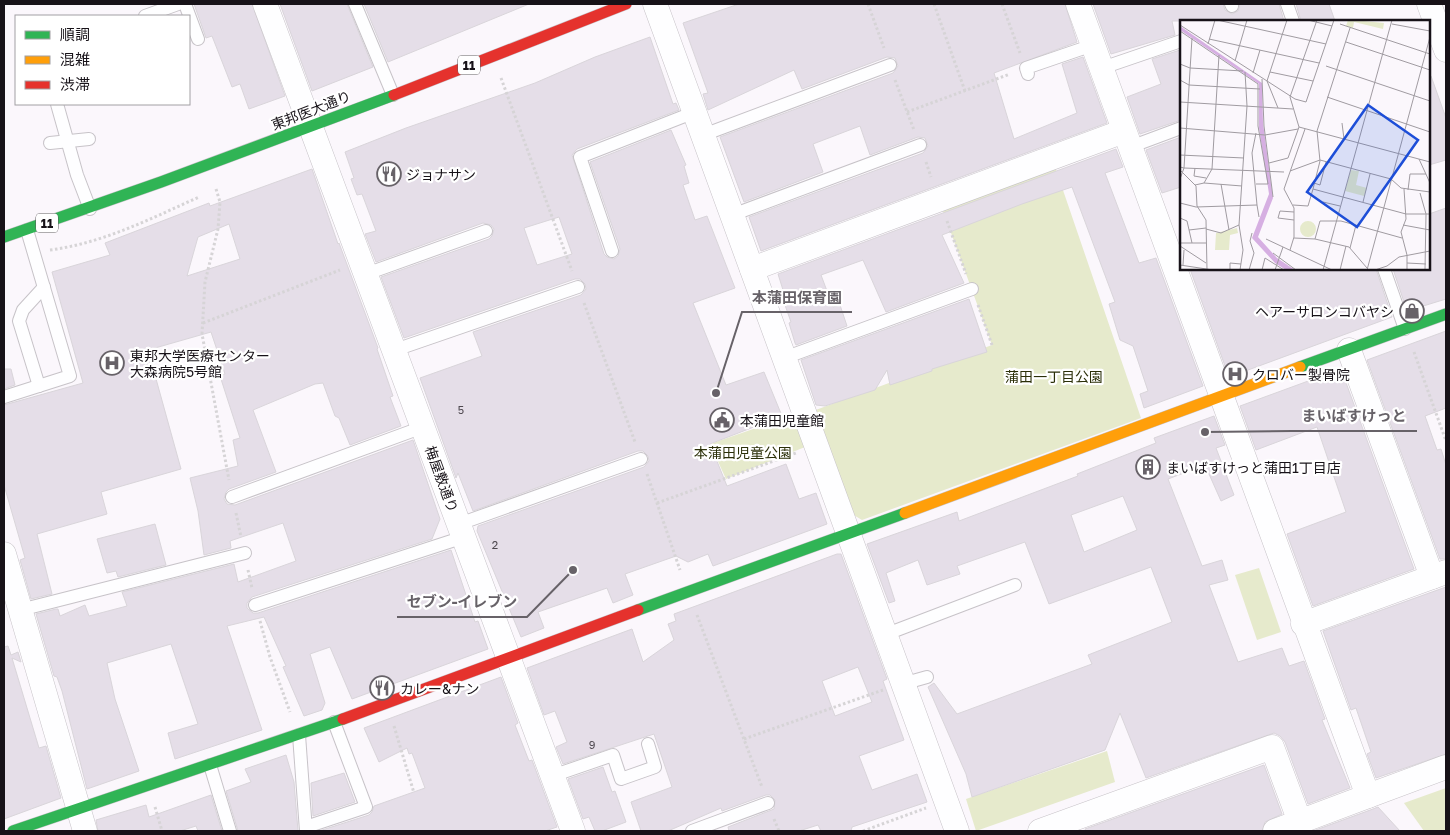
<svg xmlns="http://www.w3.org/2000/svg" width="1450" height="835" font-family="'Golos Text','Noto Sans JP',sans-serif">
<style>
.green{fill:#e6eacc}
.building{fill:#e5dee8;stroke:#d9d5da;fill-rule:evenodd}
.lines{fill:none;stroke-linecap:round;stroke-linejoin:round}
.lane-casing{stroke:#c7c3c8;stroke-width:14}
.street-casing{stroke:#c7c3c8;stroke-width:25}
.fast-casing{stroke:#c7c3c8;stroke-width:12}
.slow-casing{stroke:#c7c3c8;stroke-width:12}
.jam-casing{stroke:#c7c3c8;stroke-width:12}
.path{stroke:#d6d4d6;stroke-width:3;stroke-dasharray:2.5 2.5;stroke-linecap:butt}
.lane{stroke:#fefeff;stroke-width:12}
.street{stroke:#fefeff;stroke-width:24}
.fast{stroke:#30b455;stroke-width:11}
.slow{stroke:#ff9f0a;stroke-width:11}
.jam{stroke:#e5322d;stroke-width:11}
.labels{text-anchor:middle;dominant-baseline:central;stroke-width:4.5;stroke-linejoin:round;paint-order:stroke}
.number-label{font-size:11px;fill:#4d474e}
.shield{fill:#fff;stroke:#5d595d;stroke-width:1}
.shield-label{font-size:12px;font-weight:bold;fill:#171218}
.street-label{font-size:14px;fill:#171218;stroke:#fff}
.poi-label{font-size:14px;fill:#171218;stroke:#fff;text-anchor:start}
.park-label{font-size:14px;fill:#2b2f08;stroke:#fff}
.inset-road{fill:none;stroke:#a09ba1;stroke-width:1}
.view{fill:#1d4ed8;fill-opacity:0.15;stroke:#1d4ed8;stroke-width:2.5}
.inset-edge{fill:none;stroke:#171218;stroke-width:2.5}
.leader{fill:none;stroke:#676268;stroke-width:2}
.callout-dot{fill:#676268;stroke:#fff;stroke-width:2}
.callout-label{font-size:15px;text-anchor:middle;font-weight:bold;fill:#676268;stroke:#fff;stroke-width:4.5;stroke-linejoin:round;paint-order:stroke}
</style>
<rect width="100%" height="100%" fill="#fbf7fc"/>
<g class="green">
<path d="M1052 158 1141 418 862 520 852 514 813 411 992 345 939 200Z"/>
<path d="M793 415 805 447 726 479 710 444Z"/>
<path d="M1259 568 1281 632 1257 640 1235 575Z"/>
<path d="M1107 751 1115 782 976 831 966 799Z"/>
<path d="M1446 788V831H1424L1404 803Z"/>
</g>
<g class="building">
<path d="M194 4H252L285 96 249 109 240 84 232 87 212 36 206 38Z"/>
<path d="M280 4H347L373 67 312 91Z"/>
<path d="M364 4H529L388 62Z"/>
<path d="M739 4H1065L1077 42 994 73 1014 139 1077 113 1062 64 1083 57 1107 123 761 251 749 217 923 153 928 146 925 138 918 137 870 155 860 126 813 144 823 172 744 202 720 137 893 73 898 66 895 58 887 57 802 89 794 70 708 110 703 94 708 93 683 23Z"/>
<path d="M1093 4H1223L1225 10 1232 14 1238 11 1240 4H1279L1284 21H1172L1175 35 1111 54Z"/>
<path d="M1296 4H1329L1335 21H1301Z"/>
<path d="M650 37 673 104 676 103 679 110 577 149 572 155 604 254 607 257 614 259 618 256 620 249 590 162 671 130 686 165 684 166 689 183 683 185 695 220 707 216 735 288 693 303 726 385 764 372 782 416 710 444 727 486 786 464 799 499 816 493 827 524 713 566 708 554 688 562 676 556 625 574 633 595 613 603 607 588 538 612 544 628 521 637 477 531 478 526 644 467 649 461 648 456 643 451H638L473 511 458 473 456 478 420 378 482 356 473 332 581 295 586 289 585 284 580 279H575L404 338 381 277 489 239 492 236 494 229 491 225 483 223 376 262 365 234 376 231 362 194 357 195 351 179 354 178 345 152 406 128 535 83 595 57ZM559 217 572 254 537 265 524 228Z"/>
<path d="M1180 50 1181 120 1140 134 1127 97 1161 84 1152 59Z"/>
<path d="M1431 76 1446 118V160L1429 165V77Z"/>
<path d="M1181 137V187L1162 193 1146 150Z"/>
<path d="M1116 149 1123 167 1105 173 1139 263 1156 258 1203 386 1144 408 1140 394 1148 391 1133 346 1120 340 1109 304 1115 302 1072 187 1022 204 942 235 964 283 886 312 863 260 821 275 833 307 840 305 847 326 796 345 795 343 789 323 791 322 780 291 783 290 778 274Z"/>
<path d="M312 169 338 244 339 243 378 348 377 349 393 396 390 397 401 426 350 445 339 418 335 416 323 383 315 384 253 410 276 472 229 489 226 492 224 499 227 504 235 505 413 440 440 519 432 539 252 597 247 603V608L253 613H258L451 550 475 622 478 621 488 649 352 699 330 647 310 654 325 703 322 710 304 716 283 667 286 666 264 617 227 626 262 730 175 759 168 733 198 724 171 644 107 663 115 699 139 771 87 789 62 691 57 677 54 676 36 614 56 609H58L60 616 85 605 89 616 127 606 122 592 234 564 238 582 296 561 283 523 230 541 231 548 204 555 198 511 190 478 238 466 233 440 240 438 220 376 225 374 211 332 148 350 181 469 101 492 107 514 37 534 52 594 31 599 20 560 25 558 4 485V405L83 383 52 272 110 255 105 243 209 203 210 206ZM229 224 240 259 187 276 198 237Z"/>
<path d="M1446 208V299L1407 311 1393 269H1429V214Z"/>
<path d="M1190 269H1376L1392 317 1229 377Z"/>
<path d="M969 299 987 352 932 369V371L890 385 887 370 875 390 825 406 816 405 801 360Z"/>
<path d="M1446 331V408L1425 416 1437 450 1441 449 1446 465V559H1440L1367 360Z"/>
<path d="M4 369H11L15 385 4 389Z"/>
<path d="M1341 369 1414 569 1313 606 1287 534 1346 512 1317 427 1256 450 1240 406Z"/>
<path d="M1214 416 1225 445 1216 448 1234 495 1221 501 1205 465 1168 479 1202 566 1222 560 1228 580 1209 585 1238 662 1282 648 1289 666 1304 661 1325 719 1322 720 1350 788 1308 804 1285 742 1280 736 1274 733 1146 778 1120 713 1105 750 972 797 966 774 928 687 934 683 957 714 1092 664 1088 655 1172 622 1151 567 1049 604 1025 542 957 566 960 574 927 585 918 560 886 573 895 601 889 603 867 544 957 512 959 521 1078 476 1077 474 1156 443 1154 438ZM1123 496 1137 530 1084 552 1071 515Z"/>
<path d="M155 524 166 565 118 577 116 571 107 573 97 539Z"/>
<path d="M837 554H841L887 679 883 681 904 740 859 756 872 790 917 774 927 802 852 827 851 831H821L818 825 799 831H729L728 827 774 809 775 800 770 795H766L722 811 721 808 668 831H641L631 802 672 787 654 734 563 764 556 747 567 742 555 711 544 715 527 668 632 629 643 662 674 640 668 624 676 621 674 614ZM858 667 872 702 835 716 822 681Z"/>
<path d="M1446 587V754L1376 778 1367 754 1371 752 1356 708 1351 710 1323 631Z"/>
<path d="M8 646 11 655 18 652 21 662 12 658 39 748 46 746 61 798 4 819V647Z"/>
<path d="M501 677 518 723 515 725 529 761 532 760 557 827 545 831H319L369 815 372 812 374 806 425 788 412 753 409 754 407 748 379 762 364 728Z"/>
<path d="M286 755 294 782 298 831H238L226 791 251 782 245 769Z"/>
<path d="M1264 765 1282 814 1265 822 1262 831H1086L1085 829Z"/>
<path d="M603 767 612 792 615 791 626 822 602 831H595L589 817 583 819 568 779Z"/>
<path d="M344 773 355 802 313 816 311 783Z"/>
<path d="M211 795 222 831H198L196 826 180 831H98L96 820 146 805 149 817Z"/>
<path d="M1378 807 1400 831H1313L1373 809Z"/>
</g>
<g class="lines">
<g class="lane-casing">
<g id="lane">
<path d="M185 4 198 39"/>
<path d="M355 4 393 95"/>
<path d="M1231 4 1232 6"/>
<path d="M1287 4 1293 21"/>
<path d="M145 16 178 4"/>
<path d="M1102 68 1181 41"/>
<path d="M1028 74 1026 68 1093 45"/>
<path d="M57 104 77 175 90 209"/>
<path d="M703 135 890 65"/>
<path d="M50 143 89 139"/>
<path d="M1130 147 1181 128"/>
<path d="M732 215 920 145"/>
<path d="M612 251 580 157 695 112"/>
<path d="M1384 269 1405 329"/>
<path d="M366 274 486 231"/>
<path d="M395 350 578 287"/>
<path d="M784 358 972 289"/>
<path d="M39 386 19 321 23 310 44 287"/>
<path d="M4 397 70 376 27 230"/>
<path d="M232 497 423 427"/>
<path d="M459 524 641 459"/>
<path d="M255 605 464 537"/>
<path d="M20 610 245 553"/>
<path d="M884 635 1015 585"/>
<path d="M902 684 927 677"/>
<path d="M299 735 306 831"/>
<path d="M210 765 230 831"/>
<path d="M552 776 613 755 621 779 655 767 648 744"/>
<path d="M306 827 366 807 334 722"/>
<path d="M692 831 768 803"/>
</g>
</g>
<g class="street-casing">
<g id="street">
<path d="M265 4 573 831"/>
<path d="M655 4 957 831"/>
<path d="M1078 4 1368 796 1446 767"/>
<path d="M1429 4 1446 50"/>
<path d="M752 269 1124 131"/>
<path d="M1349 350 1432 577"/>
<path d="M4 554 85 831"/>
<path d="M1303 624 1446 572"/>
<path d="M1040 831 1272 747 1300 822"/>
<path d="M1275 831 1368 796"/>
</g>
</g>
<g class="fast-casing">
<g id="fast">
<path d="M4 237 161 182 394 95"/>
<path d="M1300 367 1446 314"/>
<path d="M638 610 905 513"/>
<path d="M13 831 343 719"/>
</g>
</g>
<g class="slow-casing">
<path id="slow" d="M905 513 1300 367"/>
</g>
<g class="jam-casing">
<g id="jam">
<path d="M394 95 626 4"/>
<path d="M343 719 638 610"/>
</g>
</g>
<g class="path">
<path d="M868 4 884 48"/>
<path d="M934 4 965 91"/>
<path d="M1002 4 1020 53"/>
<path d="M501 78 572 271"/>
<path d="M895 80 914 130"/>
<path d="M907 112 1010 74"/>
<path d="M926 162 931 177"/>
<path d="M216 189 220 202 218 229 205 282 202 334 229 480"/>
<path d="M947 221 966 274"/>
<path d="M50 250C103 243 150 219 199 197"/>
<path d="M584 303 635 442"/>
<path d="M978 305 992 345"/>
<path d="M203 323 340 270"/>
<path d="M1414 352 1446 441"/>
<path d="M647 474 680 570"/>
<path d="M657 503 796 453"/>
<path d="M236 513 241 537"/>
<path d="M248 570 252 588"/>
<path d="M697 615 762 787"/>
<path d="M260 621 270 657 290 712"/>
<path d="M394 726 414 793"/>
<path d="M744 739 883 690"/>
<path d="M155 807 162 831"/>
<path d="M774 819 779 831"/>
<path d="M863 831 926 808"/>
</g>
<use href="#lane" class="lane"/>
<use href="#street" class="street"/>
<use href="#fast" class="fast"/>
<use href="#slow" class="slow"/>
<use href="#jam" class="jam"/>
</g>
<defs>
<g id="restaurant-ring" transform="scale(1.25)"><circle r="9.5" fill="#fff" stroke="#676268" stroke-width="1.5"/><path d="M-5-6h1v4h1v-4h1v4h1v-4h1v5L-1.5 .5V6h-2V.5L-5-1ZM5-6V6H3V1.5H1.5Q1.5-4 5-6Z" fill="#676268"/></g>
<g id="shop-ring" transform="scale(1.25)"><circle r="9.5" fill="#fff" stroke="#676268" stroke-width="1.5"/><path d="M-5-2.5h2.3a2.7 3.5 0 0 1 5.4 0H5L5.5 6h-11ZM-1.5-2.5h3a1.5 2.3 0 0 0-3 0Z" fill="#676268"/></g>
<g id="hospital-ring" transform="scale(1.25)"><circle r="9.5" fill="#fff" stroke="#676268" stroke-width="1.5"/><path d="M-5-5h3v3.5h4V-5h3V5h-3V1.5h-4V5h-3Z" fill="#676268"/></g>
<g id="civic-ring" transform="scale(1.25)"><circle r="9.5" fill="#fff" stroke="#676268" stroke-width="1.5"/><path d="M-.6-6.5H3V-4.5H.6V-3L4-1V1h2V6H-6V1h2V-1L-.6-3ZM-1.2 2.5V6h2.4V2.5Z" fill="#676268"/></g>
<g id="building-ring" transform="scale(1.25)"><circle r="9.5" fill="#fff" stroke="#676268" stroke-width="1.5"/><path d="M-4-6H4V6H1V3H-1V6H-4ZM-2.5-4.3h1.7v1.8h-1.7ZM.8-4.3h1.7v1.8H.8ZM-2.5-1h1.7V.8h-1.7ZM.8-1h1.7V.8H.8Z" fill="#676268"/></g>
</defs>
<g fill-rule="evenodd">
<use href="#restaurant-ring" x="389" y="174"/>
<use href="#shop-ring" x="1412" y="311"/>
<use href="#hospital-ring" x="112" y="363"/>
<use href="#hospital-ring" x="1235" y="374"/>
<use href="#civic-ring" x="722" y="420"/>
<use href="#building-ring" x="1148" y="467"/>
<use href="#restaurant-ring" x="382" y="688"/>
</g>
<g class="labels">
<g class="number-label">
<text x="461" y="409">5</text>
<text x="495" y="544">2</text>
<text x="592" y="744">9</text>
</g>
<g class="shield">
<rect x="458" y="55.5" width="22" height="19" rx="4"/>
<rect x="36" y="213.5" width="22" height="19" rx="4"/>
</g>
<g class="shield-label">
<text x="469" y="65">11</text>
<text x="47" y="223">11</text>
</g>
<g class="street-label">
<text transform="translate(311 110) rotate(-21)">東邦医大通り</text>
<text transform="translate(442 479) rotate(70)">梅屋敷通り</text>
</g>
<g class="poi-label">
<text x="406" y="174">ジョナサン</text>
<text x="1394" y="311" text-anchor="end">ヘアーサロンコバヤシ</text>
<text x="130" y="355">東邦大学医療センター<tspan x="130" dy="16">大森病院5号館</tspan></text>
<text x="1252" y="374">クロバー製骨院</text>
<text x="740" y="420">本蒲田児童館</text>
<text x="1166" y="467">まいばすけっと蒲田1丁目店</text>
<text x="400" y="688">カレー&amp;ナン</text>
</g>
<g class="park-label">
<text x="1054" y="376">蒲田一丁目公園</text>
<text x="743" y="452">本蒲田児童公園</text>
</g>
</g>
<g transform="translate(1180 20)">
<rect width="250" height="250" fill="#fbf7fc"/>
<path d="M168 0 184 1 204 3 203 9 174 2 173 8 166 6ZM171 150 179 151 176 165 187 168 184 176 165 171ZM120 209a8 8 0 1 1 16 0a8 8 0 1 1-16 0ZM57 208 58 213 50 215 49 230H35L36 213Z" fill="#e6eacc"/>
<path d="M0 6 82 63 83 103 93 178 78 217 97 238 115 250H106L95 243 72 218 89 174 79 108V64L0 10Z" fill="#d6afe2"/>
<path class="inset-road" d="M37 0 146 24M128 0 152 6M160 4 250 34M212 4 250 11M0 5 115 79 126 82 154 0M0 11 78 64V106L88 164H76M29 19 139 43M166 22 250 50M28 24 35 0M55 41 67 0M0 44 10 48 63 51M146 46 250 81M90 52 133 61M73 53 80 30M82 59 84 106 93 177M0 60 9 65 80 69M147 77 250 112M0 82 113 89M98 88 87 61 107 0M162 103 164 119M119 107 250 142M0 108 85 115 118 109M76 113 72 133 77 185M0 135 64 138M239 139 250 163M89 143 108 138 119 107 110 77 137 0M0 147 4 148 12 18M15 148 14 156 26 158M0 150 16 166 17 186 26 200 27 250M110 151 140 140 211 159 221 168 250 172M0 159 4 148 104 152M24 163 62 166M134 163 140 165 146 142M41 164 49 210M15 165 24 163 32 149 39 35M133 169 140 141 137 111 170 8M224 169 226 199 221 212 227 235V250M228 170 230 154H246M240 173 246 194 245 250M143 182 160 186M183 182 190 154M0 183 16 187 77 185 79 197M113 185 128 186 133 169 226 194H250M0 198 7 201 12 223M114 200 98 198 100 191 114 192M223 205 250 210M26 209 41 213 59 205M9 210 26 208M114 218 135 219 169 227 187 248M86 219 152 250M135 219 140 201H161L222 218M0 223H26M0 226 26 243M170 228 176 205M110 230 114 217V188L104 169 125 109M93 233 116 250M227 243 246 244M0 245 33 250M3 245 4 230M50 249V243L61 244M34 250H64M60 250 63 230 59 205 67 86 65 52M69 250 74 233 70 221 72 213M82 250 85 238 104 250M95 250 103 227M143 250 212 0M160 250 166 226M187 250 250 17M195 250 207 246 219 237 250 231"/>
<path class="view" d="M188 85 238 120 177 207 127 172Z"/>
<rect width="250" height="250" class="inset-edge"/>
</g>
<path class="leader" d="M716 393L742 312H852M1205 432L1292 431H1417M573 570L527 617H397"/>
<g class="callout-dot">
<circle cx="716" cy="393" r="5"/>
<circle cx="1205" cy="432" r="5"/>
<circle cx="573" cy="570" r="5"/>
</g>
<g class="callout-label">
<text x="797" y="303">本蒲田保育園</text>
<text x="1354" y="421">まいばすけっと</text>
<text x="462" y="607">セブン-イレブン</text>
</g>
<rect width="1450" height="835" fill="none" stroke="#171218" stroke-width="10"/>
<rect x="15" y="15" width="175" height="90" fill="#ffffff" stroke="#a2a0a3"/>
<rect x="25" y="31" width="25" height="8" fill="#30b455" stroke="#a2a0a3"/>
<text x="60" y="40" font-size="15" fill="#171218">順調</text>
<rect x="25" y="56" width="25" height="8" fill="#ff9f0a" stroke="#a2a0a3"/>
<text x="60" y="65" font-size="15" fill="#171218">混雑</text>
<rect x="25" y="81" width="25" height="8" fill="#e5322d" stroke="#a2a0a3"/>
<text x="60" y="90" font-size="15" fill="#171218">渋滞</text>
</svg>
